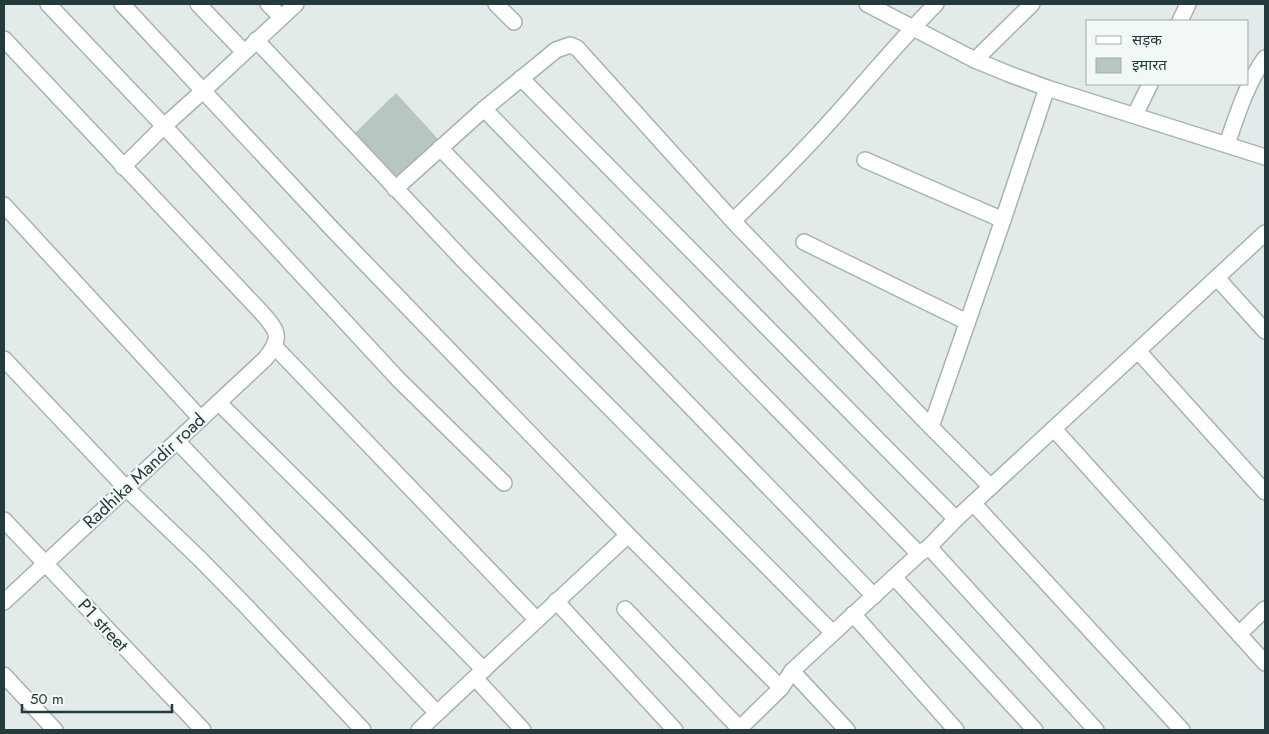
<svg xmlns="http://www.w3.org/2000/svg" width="1269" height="734" font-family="Jost,'Noto Sans Devanagari',sans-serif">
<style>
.building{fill:#b7c6c3}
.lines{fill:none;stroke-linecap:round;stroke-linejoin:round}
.minor-casing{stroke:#a5b3b1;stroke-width:18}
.minor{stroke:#fff;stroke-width:15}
.labels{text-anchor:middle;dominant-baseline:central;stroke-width:4.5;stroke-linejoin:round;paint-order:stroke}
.street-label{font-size:18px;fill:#233c3b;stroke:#f2f8f6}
</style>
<rect width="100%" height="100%" fill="#e2ebe9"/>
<path class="building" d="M396 93 438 139 397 177 355 133Z"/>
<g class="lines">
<g class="minor-casing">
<g id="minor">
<path d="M48 4 164 126 398 379 504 483"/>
<path d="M122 4 335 232 628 535 781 688"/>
<path d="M198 4 244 52"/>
<path d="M268 4 281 17"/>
<path d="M496 4 514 22"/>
<path d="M867 4 975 60 1009 74 1047 88 1265 157"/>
<path d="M1180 21 1188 4"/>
<path d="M4 39 262 313C279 332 282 338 265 359L4 602"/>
<path d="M256 40 466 263 833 633"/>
<path d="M975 60 1032 4"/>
<path d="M521 78 956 519"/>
<path d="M484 109 919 554"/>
<path d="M1135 115 1150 84"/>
<path d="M1227 144C1237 115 1247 83 1265 58"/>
<path d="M440 148 874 596"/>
<path d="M865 160 1003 220"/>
<path d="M123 167 164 126 204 90 296 4"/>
<path d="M395 189 484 109 556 50 570 45 577 48 733 221 931 427 991 487"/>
<path d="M4 205 201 419"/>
<path d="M733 221C768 187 802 153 834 117 868 79 900 40 936 4"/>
<path d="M804 242 967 322"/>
<path d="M1217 278 1265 331"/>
<path d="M275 347 537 620"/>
<path d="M1138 351 1265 492"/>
<path d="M4 359 126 488 200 559 244 604 363 730"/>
<path d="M219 403 335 518 484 670"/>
<path d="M931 427 1003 220 1047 88"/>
<path d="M1054 429 1265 663"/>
<path d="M177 441 437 713"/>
<path d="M973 503 1182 730"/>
<path d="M4 520 203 730"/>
<path d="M929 547 1096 730"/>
<path d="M894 577 1035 730"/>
<path d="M556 601 675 730"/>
<path d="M625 609 741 730"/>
<path d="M853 614 956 730"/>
<path d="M1239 634 1265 609"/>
<path d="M792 671 847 730"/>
<path d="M4 675 55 730"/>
<path d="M475 678 523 730"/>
<path d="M419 730 628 535"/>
<path d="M738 730 781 688 792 671 919 554 929 547 956 519 1265 233"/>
</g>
</g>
<use href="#minor" class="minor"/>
</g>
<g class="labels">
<g class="street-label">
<text transform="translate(144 471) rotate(-43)">Radhika Mandir road</text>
<text transform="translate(103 625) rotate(47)">P1 street</text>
</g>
</g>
<rect width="1269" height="734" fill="none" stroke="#233c3b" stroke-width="10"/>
<rect x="1086" y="20" width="162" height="65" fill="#f2f8f6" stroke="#9fadab"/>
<rect x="1096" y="36" width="25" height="8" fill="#ffffff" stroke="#9fadab"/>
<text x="1132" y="45" font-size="15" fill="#233c3b">सड़क</text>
<rect x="1096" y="58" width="25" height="15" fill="#b7c6c3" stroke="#9fadab"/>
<text x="1132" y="70" font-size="15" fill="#233c3b">इमारत</text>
<path d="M22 704v8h150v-8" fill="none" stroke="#233c3b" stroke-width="2.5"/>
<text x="30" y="704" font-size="15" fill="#233c3b" stroke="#f2f8f6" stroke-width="4" paint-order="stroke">50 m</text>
</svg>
